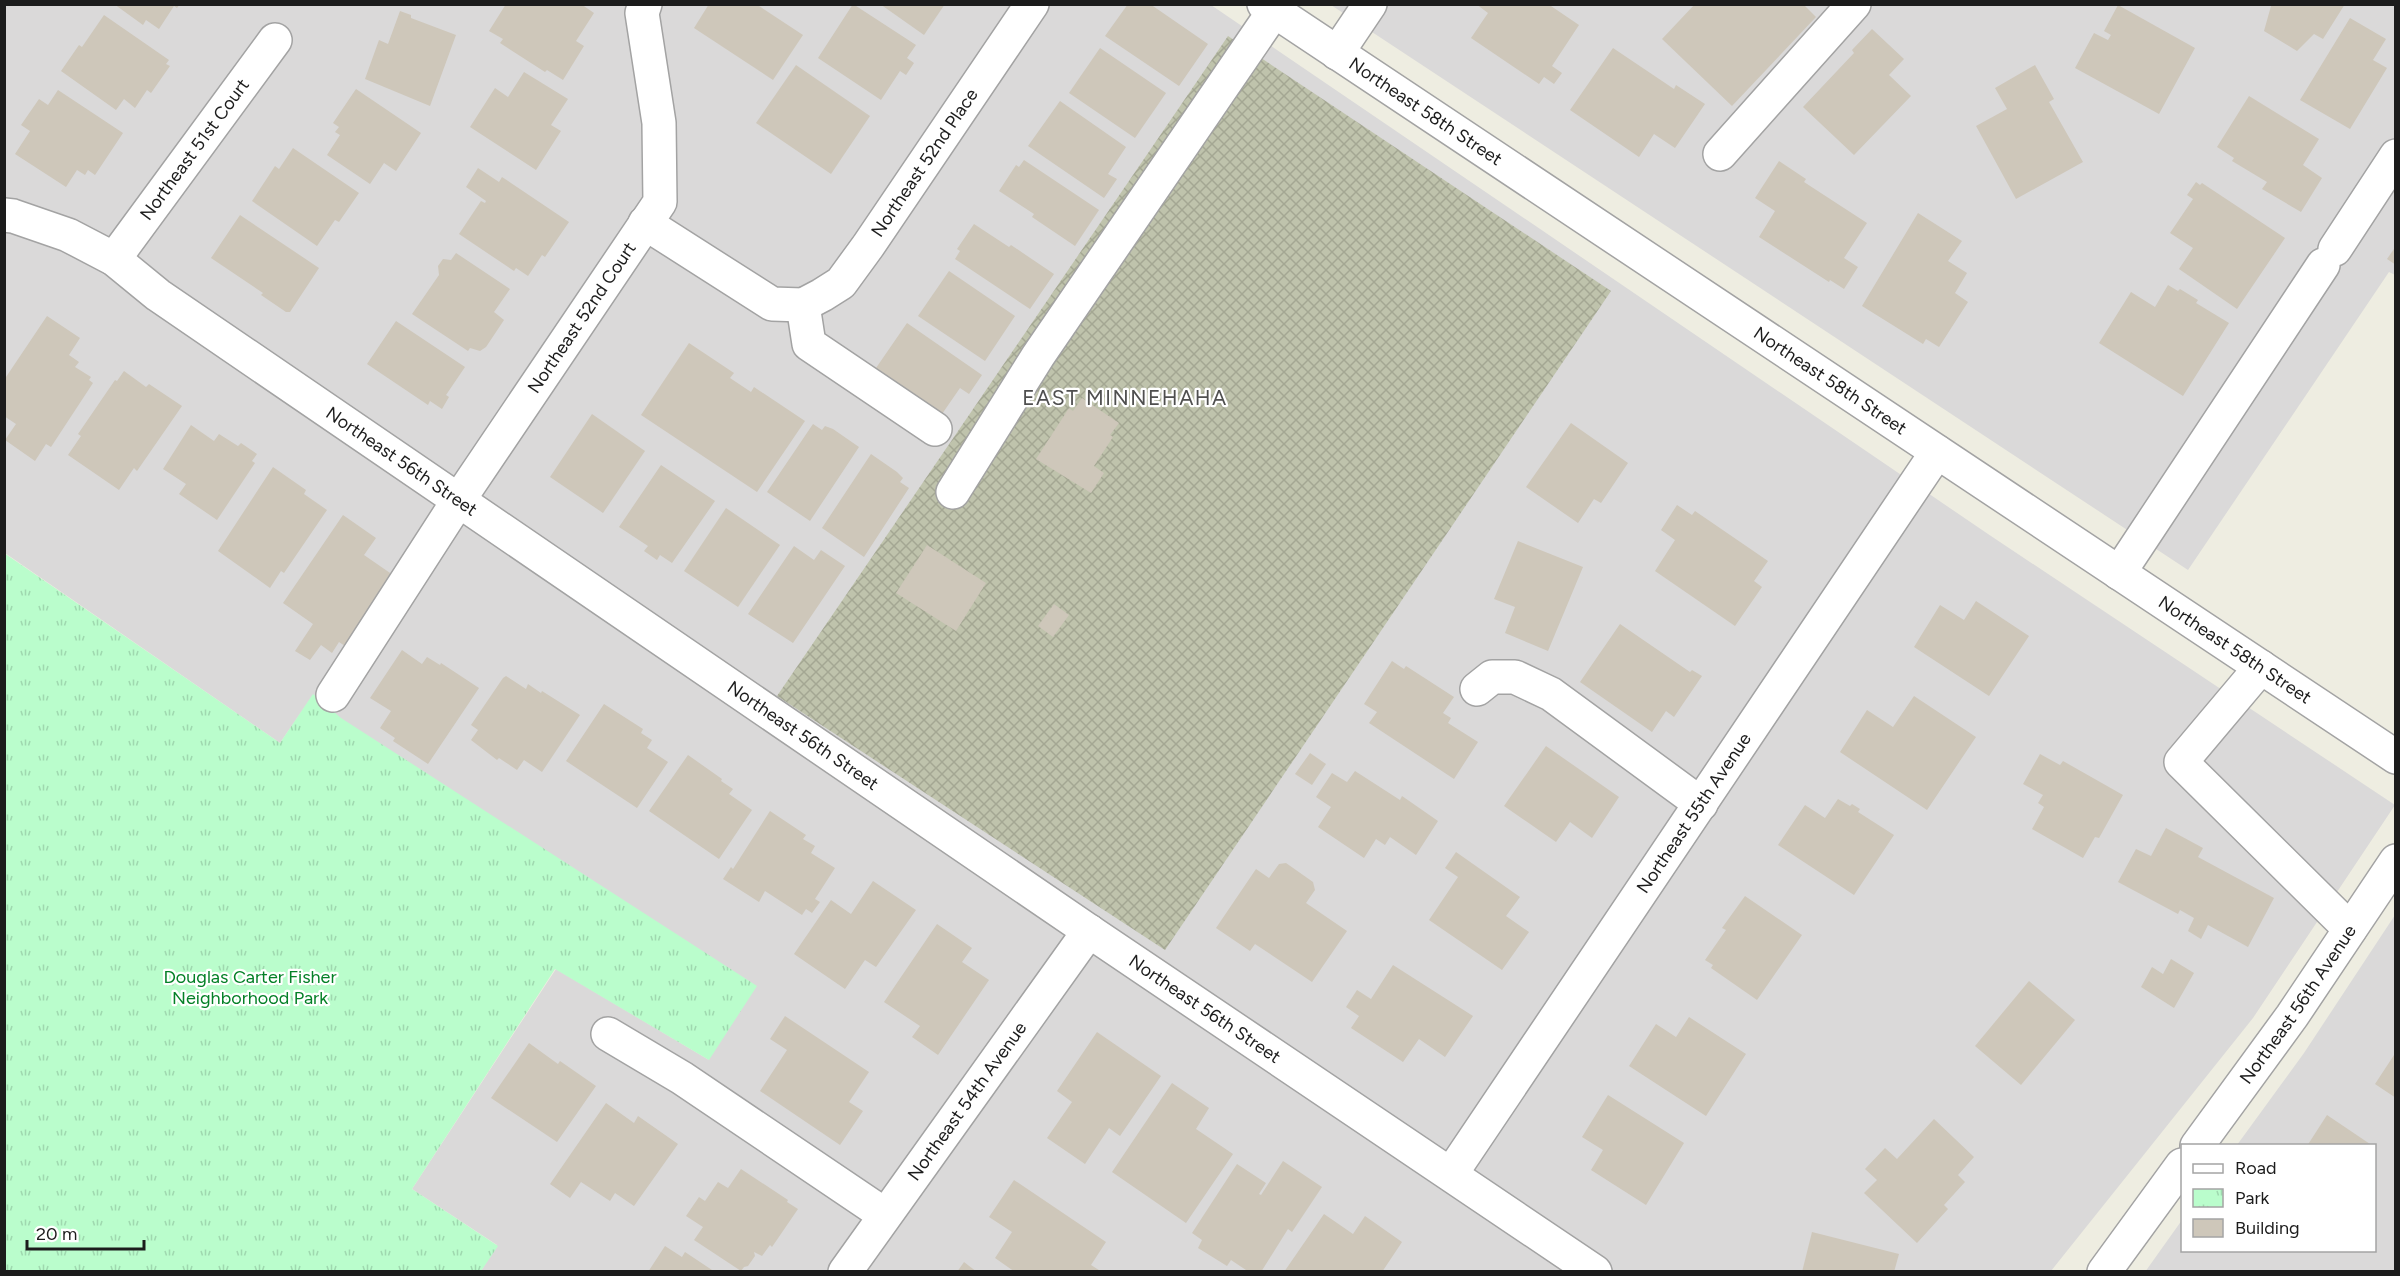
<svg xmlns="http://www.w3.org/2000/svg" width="2400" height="1276" font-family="Figtree,sans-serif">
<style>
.residential{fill:#dad9d9}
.construction{fill:url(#construction-cross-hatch)}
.park{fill:url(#park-tufts)}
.building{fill:#cec7ba}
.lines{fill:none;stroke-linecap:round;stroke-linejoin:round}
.minor-casing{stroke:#a3a3a3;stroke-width:36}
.minor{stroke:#fff;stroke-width:33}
.labels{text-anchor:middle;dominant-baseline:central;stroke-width:4.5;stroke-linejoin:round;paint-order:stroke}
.street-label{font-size:18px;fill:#1c1c1c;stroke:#fff}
.park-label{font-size:18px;fill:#048027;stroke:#fff}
.quarter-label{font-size:21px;letter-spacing:1.5px;fill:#4f4f4f;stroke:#fff}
</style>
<defs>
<pattern id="construction-cross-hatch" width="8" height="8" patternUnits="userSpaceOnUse" patternTransform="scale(1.5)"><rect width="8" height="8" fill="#bfc3ac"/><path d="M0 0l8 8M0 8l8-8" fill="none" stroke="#a4a793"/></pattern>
<pattern id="park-tufts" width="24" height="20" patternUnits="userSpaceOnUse" patternTransform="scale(1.5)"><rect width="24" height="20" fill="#bafdcc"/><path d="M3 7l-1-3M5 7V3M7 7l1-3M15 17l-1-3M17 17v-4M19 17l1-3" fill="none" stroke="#9fd8af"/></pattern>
</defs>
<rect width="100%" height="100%" fill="#eeede1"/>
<g class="residential">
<path d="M5 5H1211L1988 534 2395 805 2253 1018 2051 1271H481L497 1245 412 1189 556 969 709 1060 313 695 280 743 5 553Z"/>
<path d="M1331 5H2395V275L2389 272 2188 570Z"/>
<path d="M2395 915V1271L2145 1272 2182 1220V1250H2374V1146L2237 1145 2304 1053Z"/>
</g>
<path class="construction" d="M1228 36 1611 291 1165 950 777 696Z"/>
<path class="park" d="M4 553 280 743 313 694 341 718 757 986 709 1060 555 969 412 1189 498 1246 481 1271H5Z"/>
<g class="building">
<path d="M114 4H180L177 8 174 6 159 29 146 20 143 25Z"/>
<path d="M506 4H581L594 13 576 41 584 46 563 80 547 70 545 72 500 43 503 39 489 31Z"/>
<path d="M709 4H756L803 35 773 80 694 28Z"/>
<path d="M853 4 916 45 907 58 914 63 906 75 900 71 881 100 818 58Z"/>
<path d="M880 4H945L924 35Z"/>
<path d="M1128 4 1133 6 1150 4 1208 44 1179 86 1105 36Z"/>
<path d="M1476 4H1548L1579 25 1552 66 1562 73 1554 84 1544 77 1539 84 1471 38 1488 13Z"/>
<path d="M1695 4H1803L1816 17 1732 106 1662 39Z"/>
<path d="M2268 4H2345L2323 39 2314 34 2297 51 2264 31 2271 6Z"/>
<path d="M2118 5 2195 48 2159 114 2075 68 2094 33 2108 40 2111 35 2104 31Z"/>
<path d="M400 11 411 15V18L456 35 430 106 365 79 379 40 388 44Z"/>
<path d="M104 15 169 60 166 64 170 66 151 93 147 90 135 108 124 99 116 110 61 71 79 45 82 47Z"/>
<path d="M2350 18 2386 39 2373 60 2387 68 2350 129 2300 100Z"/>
<path d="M1872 29 1904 59 1889 75 1911 96 1854 155 1803 107 1854 53 1852 50Z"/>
<path d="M1100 48 1166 93 1135 138 1069 93Z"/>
<path d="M1613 48 1674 89 1676 85 1705 104 1675 148 1654 134 1639 157 1570 110Z"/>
<path d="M796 65 870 116 831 174 756 123Z"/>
<path d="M2035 65 2054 99 2049 102 2083 162 2016 199 1976 126 2007 109 1995 88Z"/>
<path d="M524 72 568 99 551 125 561 131 536 170 470 127 495 88 508 97Z"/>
<path d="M356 89 421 133 396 171 384 163 370 184 327 155 340 135 335 132 339 127 333 123Z"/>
<path d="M58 90 123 133 95 175 88 170 85 175 77 170 66 187 15 154 30 131 21 125 39 99 48 105Z"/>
<path d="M2249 96 2319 139 2303 165 2322 178 2301 212 2262 189 2267 182 2232 161 2234 158 2217 147Z"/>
<path d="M1060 101 1126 147 1108 174 1117 179 1104 198 1028 146Z"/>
<path d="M293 148 359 193 339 222 335 220 317 246 252 201 275 166 279 169Z"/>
<path d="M1024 160 1099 210 1075 246 1032 217 1034 214 999 191 1016 165 1019 167Z"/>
<path d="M1779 161 1806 179 1804 182 1867 223 1844 258 1858 267 1844 289 1830 280 1829 282 1759 237 1775 211 1755 198Z"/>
<path d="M478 168 499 182 502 177 569 222 545 257 542 255 528 276 516 268 514 271 459 234 481 201 485 203 486 201 466 187Z"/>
<path d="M2196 182 2200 185 2202 183 2285 238 2237 309 2179 269 2193 248 2170 233 2193 199 2187 195Z"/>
<path d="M1918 213 1962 241 1948 261 1967 273 1955 293 1968 302 1939 347 1926 339 1923 344 1862 306Z"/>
<path d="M240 215 319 268 290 312H286L261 295 263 293 211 258Z"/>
<path d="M974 224 1009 247 1011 245 1054 274 1030 309 955 259 960 251 957 249Z"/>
<path d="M2396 246V265L2387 259Z"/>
<path d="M456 253 510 289 494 312 504 320 486 347 480 351 470 348 468 351 412 314 439 275 438 266 443 259 451 260Z"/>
<path d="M949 271 1015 316 985 361 918 316Z"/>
<path d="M2168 285 2178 291 2180 289 2198 300 2196 303 2229 323 2183 396 2099 343 2131 292 2155 307Z"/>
<path d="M47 316 80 338 69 355 79 362 75 367 91 377 89 380 93 383 51 447 46 444 35 461 5 440 16 424 4 416V380Z"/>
<path d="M396 321 465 367 446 395 449 397 442 409 430 401 428 405 367 364Z"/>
<path d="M907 323 982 375 969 394 960 388 942 414 876 368Z"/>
<path d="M689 343 734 373 730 378 751 392 754 387 805 421 757 492 641 415Z"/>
<path d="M124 371 146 387 149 384 182 406 137 471 134 468 119 490 68 455 81 436 78 434 115 380 117 381Z"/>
<path d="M1082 398 1119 423 1110 435 1113 437 1094 466 1104 473 1091 493 1036 459 1069 408 1073 411Z"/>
<path d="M592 414 645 451 603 513 550 477Z"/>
<path d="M1571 423 1628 463 1601 503 1594 499 1578 523 1526 487Z"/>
<path d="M813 424 822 430 825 426 833 429 859 447 810 521 767 492Z"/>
<path d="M191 425 214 441 219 434 238 446 241 443 257 454 252 461 255 463 217 520 179 494 186 484 163 469Z"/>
<path d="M871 454 897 472 903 478 900 482 909 488 864 557 822 528Z"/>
<path d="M661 465 715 501 672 563 660 555 657 560 644 551 648 546 619 527Z"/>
<path d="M273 467 306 490 304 494 327 510 284 573 281 571 270 588 218 551Z"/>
<path d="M1677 505 1692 515 1695 511 1768 561 1754 581 1762 587 1735 626 1655 571 1675 540 1661 530Z"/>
<path d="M726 508 780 545 738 607 684 571Z"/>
<path d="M343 515 376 538 364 555 393 575 345 646 339 642 332 653 321 645 310 660 295 651 313 624 283 603Z"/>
<path d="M1518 541 1583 567 1548 651 1505 633 1515 607 1494 599Z"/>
<path d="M927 545 986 583 956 631 896 593Z"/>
<path d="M794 546 814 560 821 550 845 566 793 643 748 614Z"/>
<path d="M1976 601 2029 636 1989 696 1914 647 1940 605 1964 620Z"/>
<path d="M1054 604 1069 615 1053 637 1038 626Z"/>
<path d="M1620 624 1690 672 1692 670 1702 676 1674 717 1666 711 1652 732 1580 682Z"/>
<path d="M402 650 422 664 427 657 440 665 441 663 479 688 428 764 393 741 395 738 380 728 391 711 370 698Z"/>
<path d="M1392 661 1404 669 1406 666 1454 697 1443 713 1451 718 1448 723 1478 742 1454 779 1369 723 1377 712 1364 704Z"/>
<path d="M506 676 526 689 528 684 541 693 542 691 580 715 542 772 524 760 517 770 499 758 497 760 471 740 478 730 471 725 503 678Z"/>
<path d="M1914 696 1976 737 1927 810 1840 752 1867 710 1893 727Z"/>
<path d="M604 704 643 729 641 733 652 740 647 748 668 762 637 808 566 761Z"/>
<path d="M1546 746 1619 797 1592 838 1570 822 1556 842 1504 806Z"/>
<path d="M1310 753 1326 764 1312 785 1295 774Z"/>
<path d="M2040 754 2060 765 2063 761 2123 795 2099 838 2095 837 2083 858 2032 829 2044 807 2038 803 2043 795 2023 784Z"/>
<path d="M688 755 722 779 721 781 733 789 729 794 752 810 719 859 649 811Z"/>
<path d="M1355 771 1400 800 1402 796 1438 821 1416 855 1390 837 1385 845 1376 839 1364 858 1318 827 1331 807 1316 797 1332 773 1347 782Z"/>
<path d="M1838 799 1850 806 1852 804 1860 809 1858 812 1894 835 1854 895 1778 845 1805 805 1825 818Z"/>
<path d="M770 811 806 835 803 839 815 846 811 853 835 868 815 899 820 902 812 913 806 909 802 915 765 891 759 902 723 879 731 867 733 869Z"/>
<path d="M2166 828 2203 848 2198 857 2274 898 2248 947 2208 925 2201 939 2188 931 2194 918 2180 910 2178 914 2118 882 2136 849 2151 856Z"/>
<path d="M1456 852 1520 897 1506 916 1529 932 1502 970 1429 920 1458 877 1445 868Z"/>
<path d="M1286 863 1313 882 1315 890 1306 903 1347 931 1312 982 1255 944 1250 951 1216 928 1256 869 1269 878 1279 864Z"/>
<path d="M873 881 916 910 876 967 865 960 845 989 794 954 831 900 851 914Z"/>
<path d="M1745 896 1802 935 1757 1000 1711 968 1713 965 1705 960 1726 930 1722 928Z"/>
<path d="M937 924 972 948 962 962 989 980 938 1055 912 1037 920 1026 884 1002Z"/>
<path d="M2171 959 2194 973 2174 1008 2141 987 2152 967 2163 974Z"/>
<path d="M1393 965 1473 1016 1445 1057 1419 1039 1403 1062 1351 1028 1359 1016 1346 1007 1357 990 1371 999Z"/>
<path d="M2029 981 2075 1020 2021 1085 1975 1046Z"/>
<path d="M785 1016 869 1072 849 1102 863 1111 840 1145 760 1091 787 1050 770 1039Z"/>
<path d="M1689 1017 1746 1054 1706 1116 1629 1066 1656 1024 1676 1037Z"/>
<path d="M1097 1032 1161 1076 1120 1136 1109 1128 1085 1164 1047 1138 1072 1102 1057 1091Z"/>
<path d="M529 1043 558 1064 560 1061 596 1086 557 1142 491 1098Z"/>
<path d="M2396 1052V1098L2375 1084Z"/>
<path d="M1172 1083 1209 1108 1196 1129 1233 1154 1186 1223 1112 1172Z"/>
<path d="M1608 1095 1684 1143 1646 1205 1591 1170 1603 1150 1582 1137Z"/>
<path d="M606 1103 634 1123 638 1116 678 1144 634 1206 615 1193 610 1201 581 1182 570 1198 550 1184Z"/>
<path d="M2327 1115 2370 1144 2369 1146H2307Z"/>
<path d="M1934 1119 1974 1157 1958 1175 1965 1182 1944 1205 1948 1209 1917 1243 1864 1193 1877 1180 1865 1169 1885 1148 1897 1159Z"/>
<path d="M1283 1161 1322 1187 1292 1232 1288 1229 1261 1272H1249L1231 1260 1227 1266 1198 1248 1202 1240 1192 1233 1237 1164 1266 1183 1259 1194 1261 1195Z"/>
<path d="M741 1169 788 1200 787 1202 798 1209 772 1247 770 1245 762 1256 754 1252 755 1256 748 1266 744 1267 741 1271 694 1240 703 1227 686 1216 699 1197 705 1201 718 1182 728 1188Z"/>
<path d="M1014 1180 1106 1242 1091 1265 1102 1272H1015L995 1258 1012 1232 989 1217Z"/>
<path d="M1324 1214 1353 1234 1365 1216 1402 1242 1382 1272H1284Z"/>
<path d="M1812 1232 1899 1254 1894 1272H1802Z"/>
<path d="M665 1246 682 1257 685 1252 715 1272H648Z"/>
<path d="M964 1262 977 1272H957Z"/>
</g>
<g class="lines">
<g class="minor-casing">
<g id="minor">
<path id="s1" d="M1264 4 2396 757"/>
<path d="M1337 53 1370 4"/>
<path d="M1720 154 1854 4"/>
<path id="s2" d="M4 215 13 216 68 235 114 259 158 295 1089 931 1595 1272"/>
<path id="s3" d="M645 223 772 304 803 305 822 295 841 283 868 246 1032 4"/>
<path d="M2335 249 2396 156"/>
<path id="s4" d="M114 259 275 40"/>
<path d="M803 305 809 344 935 429"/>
<path d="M953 492 1038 356 1274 11"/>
<path d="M2119 573 2323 265"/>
<path d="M2261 667 2181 762 2350 929"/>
<path d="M1477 689 1492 677H1515L1551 694 1701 804"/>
<path id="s5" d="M333 695 458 501 660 202 659 123 642 13 645 4"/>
<path d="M608 1034 682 1078 885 1215"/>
<path id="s6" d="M2197 1146 2292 1016 2396 861"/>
<path id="s7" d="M1451 1174 1937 452"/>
<path id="s8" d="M845 1272 1089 931"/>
<path d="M2104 1272 2182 1165"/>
</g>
</g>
<use href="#minor" class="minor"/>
</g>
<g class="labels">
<g class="street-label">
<text stroke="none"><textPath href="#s1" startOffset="194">Northeast 58th Street</textPath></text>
<text stroke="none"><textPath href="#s4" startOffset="136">Northeast 51st Court</textPath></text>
<text stroke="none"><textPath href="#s3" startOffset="372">Northeast 52nd Place</textPath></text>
<text stroke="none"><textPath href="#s5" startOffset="452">Northeast 52nd Court</textPath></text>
<text stroke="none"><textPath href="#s1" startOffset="680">Northeast 58th Street</textPath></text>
<text stroke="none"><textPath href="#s2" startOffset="471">Northeast 56th Street</textPath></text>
<text stroke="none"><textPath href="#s1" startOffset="1166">Northeast 58th Street</textPath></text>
<text stroke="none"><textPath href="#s2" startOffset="957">Northeast 56th Street</textPath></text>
<text stroke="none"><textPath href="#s7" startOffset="435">Northeast 55th Avenue</textPath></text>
<text stroke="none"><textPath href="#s6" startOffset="174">Northeast 56th Avenue</textPath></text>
<text stroke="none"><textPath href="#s2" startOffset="1443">Northeast 56th Street</textPath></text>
<text stroke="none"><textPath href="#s8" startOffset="210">Northeast 54th Avenue</textPath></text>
</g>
<g class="park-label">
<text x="250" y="977">Douglas Carter Fisher<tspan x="250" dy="21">Neighborhood Park</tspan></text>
</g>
<g class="quarter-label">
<text x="1125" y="397">EAST MINNEHAHA</text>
</g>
</g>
<rect width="2400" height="1276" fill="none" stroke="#1c1c1c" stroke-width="12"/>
<rect x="2181" y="1144" width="195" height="108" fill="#ffffff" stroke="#a4a4a4" stroke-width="1.5"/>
<rect x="2193" y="1164" width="30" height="9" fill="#ffffff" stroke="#a4a4a4" stroke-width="1.5"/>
<text x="2235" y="1174" font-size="18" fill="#1c1c1c">Road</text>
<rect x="2193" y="1189" width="30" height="18" fill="url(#park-tufts)" stroke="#a4a4a4" stroke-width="1.5"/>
<text x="2235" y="1204" font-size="18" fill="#1c1c1c">Park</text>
<rect x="2193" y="1219" width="30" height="18" fill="#cec7ba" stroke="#a4a4a4" stroke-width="1.5"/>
<text x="2235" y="1234" font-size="18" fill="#1c1c1c">Building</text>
<path d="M27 1240v9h117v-9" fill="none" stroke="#1c1c1c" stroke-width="3"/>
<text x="36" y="1240" font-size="18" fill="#1c1c1c" stroke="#ffffff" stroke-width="4.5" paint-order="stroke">20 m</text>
</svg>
